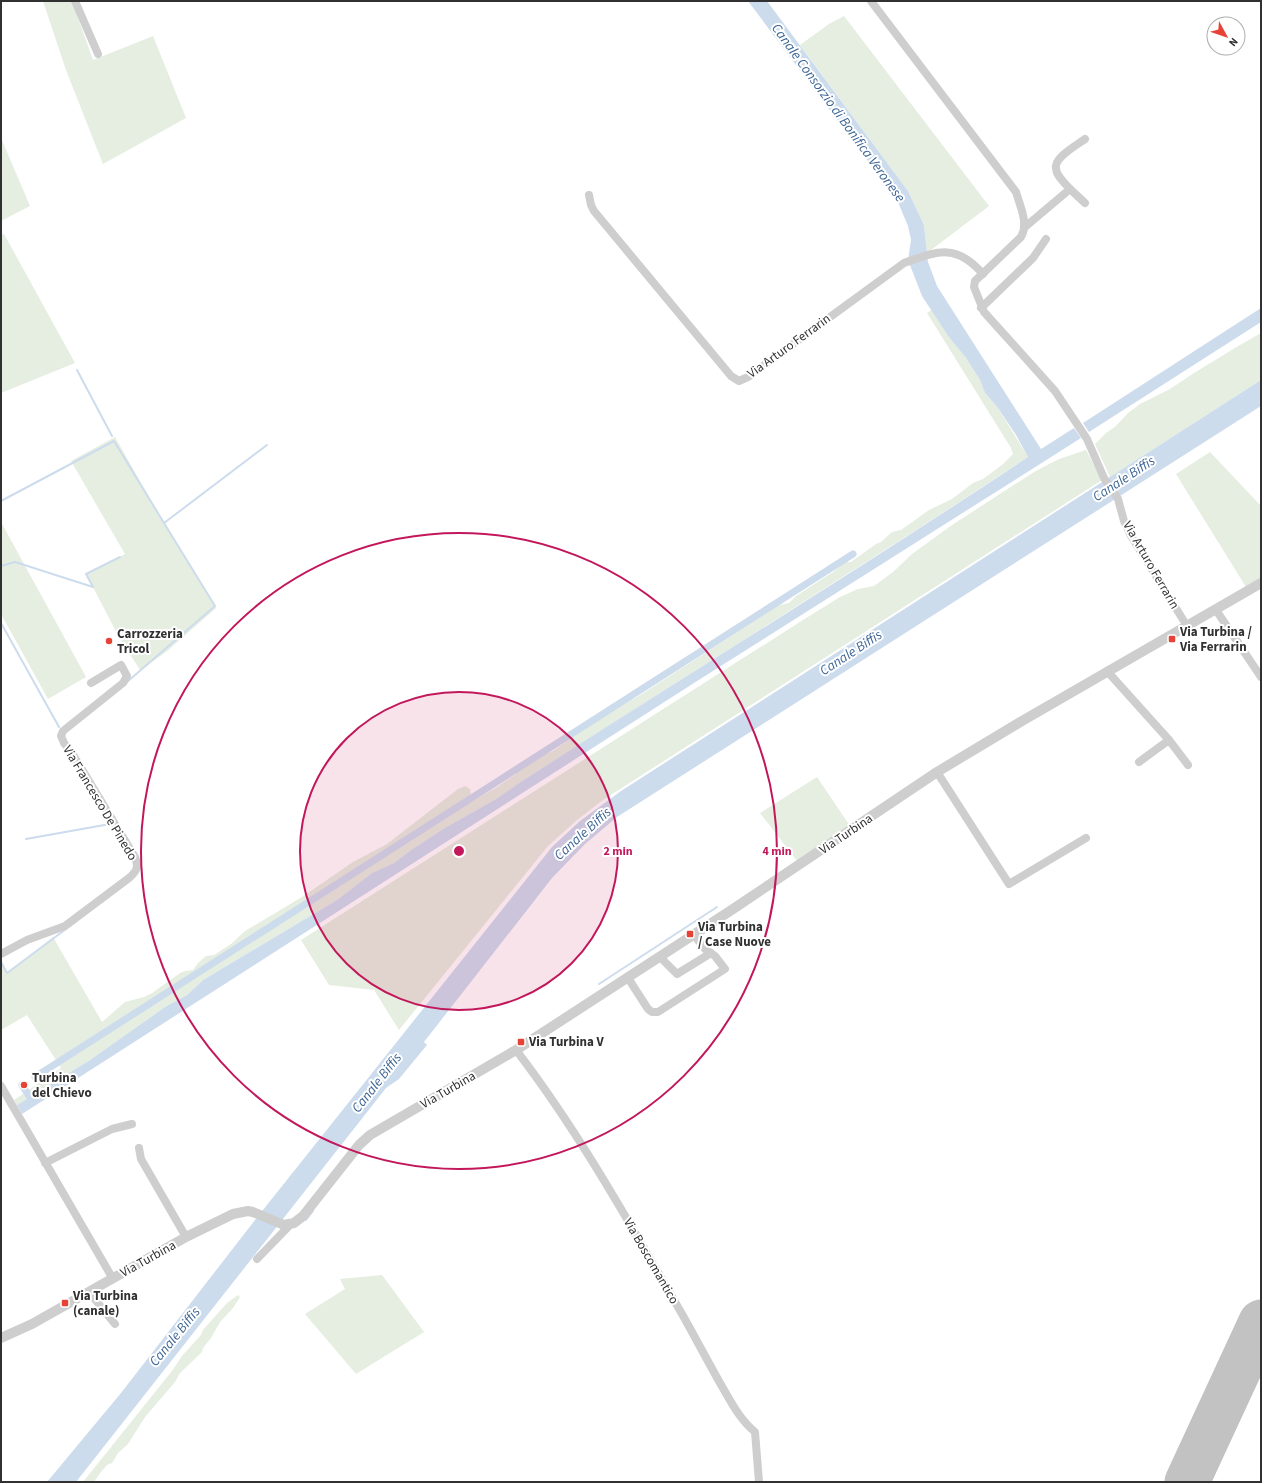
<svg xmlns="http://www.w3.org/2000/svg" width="1262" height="1483" font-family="'Source Sans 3',sans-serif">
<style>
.green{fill:#e5eee0}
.water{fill:#cddced}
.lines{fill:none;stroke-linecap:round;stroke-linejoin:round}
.stream{stroke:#cddced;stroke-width:2}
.canal{stroke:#cddced;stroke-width:7}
.runway{stroke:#c2c2c2;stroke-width:45}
.minor{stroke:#cecece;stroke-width:8}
.tertiary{stroke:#cecece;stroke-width:10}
.ring{fill:none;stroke:#c2185b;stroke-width:2}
.poi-dot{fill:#e64336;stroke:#fff;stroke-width:1.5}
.labels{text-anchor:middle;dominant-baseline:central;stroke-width:4;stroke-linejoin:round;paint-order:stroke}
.street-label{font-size:13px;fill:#313131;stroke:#fff}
.poi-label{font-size:13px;font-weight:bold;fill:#313131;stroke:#fff;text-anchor:start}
.water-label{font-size:14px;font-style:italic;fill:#3e6695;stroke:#fff}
.centre{fill:#c2185b;stroke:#fff;stroke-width:2}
.ring-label{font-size:12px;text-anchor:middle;font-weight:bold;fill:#c2185b;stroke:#fff;stroke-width:4;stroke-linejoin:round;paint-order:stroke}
</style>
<rect width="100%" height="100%" fill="#fff"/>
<g class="green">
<path d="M43 1H72L93 60 153 36 186 118 103 164 66 70Z"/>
<path d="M844 16 989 206 927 253 924 225 908 191 800 45 829 24Z"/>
<path d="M1 138 30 206 1 221Z"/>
<path d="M4 234 75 363 1 393V235Z"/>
<path d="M931 310 948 336 966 358 980 380 985 393 998 408 1028 457C860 568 688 674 519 783L496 799 443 829 411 850 394 863 372 873 337 900 203 980 187 995 165 1007 90 1060 17 1105 14 1100 61 1068 27 1015 1 1030V960L8 973 53 937 102 1022 125 1002 144 997 152 993 180 973 185 971 193 970 198 963 206 956 214 955 231 944 245 931 302 897 353 862 387 844 458 789 465 786 470 789 471 794 468 798C461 799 460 801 458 807L464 806 497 787 516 774 515 772 519 764H523L526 759C536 755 543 756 553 751L602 717 642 694 779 605 789 603 796 596 833 572 845 562H851L876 544 881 542 892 532 901 530 929 510 952 499 973 483 983 479 1002 465 1013 454 1011 448 927 313Z"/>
<path d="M1261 333V380L1110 477 1095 444 1106 433 1115 427 1128 413 1140 404 1170 389 1194 373 1240 345Z"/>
<path d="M115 437 163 522 216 608 166 652 140 670 119 637 86 574 125 554 71 461Z"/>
<path d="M1086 450 1102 480 603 800 577 820 548 846 399 1030 374 990 329 985 301 940 803 620 840 597 858 589 874 586 893 572 912 554 952 525 1034 472 1059 459Z"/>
<path d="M1210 452 1261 506V578L1246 587 1176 474Z"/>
<path d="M1 522 86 677 48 699 1 614Z"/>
<path d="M817 777 850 826 797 861 760 813Z"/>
<path d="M382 1275 424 1332 356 1374 305 1314 345 1289 340 1279Z"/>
<path d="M238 1295 240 1297 233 1308 220 1322 211 1338 203 1348 202 1352 180 1373 175 1382 145 1417 128 1444 118 1453 112 1463 107 1465 100 1473 94 1482H83L172 1371 182 1356 201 1335 203 1330 227 1303Z"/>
</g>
<g class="water">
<path d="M748 1H767L908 191 924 225 928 262 937 286 1041 449 1074 428 1081 438 694 683 22 1114 17 1105 90 1060 165 1007 187 995 203 980 337 900 372 873 394 863 411 850 443 829 496 799 519 783C688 674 860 569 1028 457L1016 435 998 408 985 393 980 380 966 358 948 336 922 296 908 260 911 240 908 226 897 200Z"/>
<path d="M1261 308V322L1089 432 1083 423Z"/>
<path d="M1261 380V406L617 817 585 844 552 878 424 1042 427 1045 399 1079 386 1088 76 1482H47L121 1393 255 1220 552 847 580 821 621 791Z"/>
</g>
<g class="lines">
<g class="stream">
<path d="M77 370 112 436"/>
<path d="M1 501 114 441 164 523"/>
<path d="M1 566 15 562 93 587"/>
<path d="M93 587 86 574 120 557"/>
<path d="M1 623 59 727"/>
<path d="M127 682 215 606 164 523 267 445"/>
<path d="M26 839 110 824"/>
<path d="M1 962 7 973 66 929"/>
<path d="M599 984 717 907"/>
<path d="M306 1220 313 1211"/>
</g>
<g class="canal">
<path d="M35 1077 853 554"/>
<path d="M22 1085 33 1102 36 1100"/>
</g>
<path class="runway" d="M1187 1482 1261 1322"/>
<g class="minor">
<path d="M75 1 98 54"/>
<path d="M871 1 1016 192C1020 206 1029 224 1021 237L975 281 974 287 984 312 1055 391 1087 439 1104 478 1118 499 1124 521 1131 536 1187 626"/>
<path d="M1070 189 1085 203"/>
<path d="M589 195 591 205 594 211 731 376 739 381 748 377 904 263C938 251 956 243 983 274"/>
<path d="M1025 227 1070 189C1065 183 1057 177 1056 169 1053 158 1077 145 1085 139"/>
<path d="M981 308 1033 258 1046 239"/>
<path d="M1216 610 1261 677"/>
<path d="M1107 671 1169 740 1188 765"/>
<path d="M1139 762 1169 740"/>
<path d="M937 772 1009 884 1086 838"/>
<path d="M1 954 27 940 65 926 129 878C137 871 139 867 135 857L72 753 64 743 61 736 63 731 123 683 127 676 121 665 91 683"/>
<path d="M660 957 677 974 711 953"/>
<path d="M628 978 648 1009 652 1012H658L725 969 715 956 705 949 694 935"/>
<path d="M516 1050C579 1132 630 1224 682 1314 695 1337 707 1360 720 1383 730 1400 739 1419 755 1432L759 1482"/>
<path d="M1 1086 113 1279"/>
<path d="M139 1148 141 1159 186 1237"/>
<path d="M45 1163 112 1129 132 1124"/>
<path d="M257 1259 290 1225"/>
<path d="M89 1292 115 1324"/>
</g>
<path class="tertiary" d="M1 1338 32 1324 186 1237 233 1214 248 1211 253 1212 284 1225 294 1223 303 1216 359 1145 370 1135 516 1050 730 911 937 772 1022 721 1261 583"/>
</g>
<circle cx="459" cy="851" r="159" fill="#c2185b" fill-opacity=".12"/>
<g class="ring">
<circle cx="459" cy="851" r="159"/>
<circle cx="459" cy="851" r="318"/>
</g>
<g class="poi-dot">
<rect x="1168" y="635" width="8" height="8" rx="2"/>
<circle cx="109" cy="641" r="4"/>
<rect x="686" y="930" width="8" height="8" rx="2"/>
<rect x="517" y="1038" width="8" height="8" rx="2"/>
<circle cx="24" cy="1085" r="4"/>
<rect x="61" y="1299" width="8" height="8" rx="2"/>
</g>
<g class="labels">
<g class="street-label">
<text transform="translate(789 346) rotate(-36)">Via Arturo Ferrarin</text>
<text transform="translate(1151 565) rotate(60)">Via Arturo Ferrarin</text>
<text transform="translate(100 803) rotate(59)">Via Francesco De Pinedo</text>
<text transform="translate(846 834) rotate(-34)">Via Turbina</text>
<text transform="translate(448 1090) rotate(-30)">Via Turbina</text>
<text transform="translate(148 1259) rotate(-29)">Via Turbina</text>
<text transform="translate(651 1261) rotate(60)">Via Boscomantico</text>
</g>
<g class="poi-label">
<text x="1180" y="632">Via Turbina /<tspan x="1180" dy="15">Via Ferrarin</tspan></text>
<text x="117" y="634">Carrozzeria<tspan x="117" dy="15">Tricol</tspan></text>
<text x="698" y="927">Via Turbina<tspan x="698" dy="15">/ Case Nuove</tspan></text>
<text x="529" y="1042">Via Turbina V</text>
<text x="32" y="1078">Turbina<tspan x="32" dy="15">del Chievo</tspan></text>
<text x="73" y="1296">Via Turbina<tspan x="73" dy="15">(canale)</tspan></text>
</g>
<g class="water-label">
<text transform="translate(838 113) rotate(54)">Canale Consorzio di Bonifica Veronese</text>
<text transform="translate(1124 479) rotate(-33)">Canale Biffis</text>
<text transform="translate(851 653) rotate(-33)">Canale Biffis</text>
<text transform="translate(583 834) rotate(-42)">Canale Biffis</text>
<text transform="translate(377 1083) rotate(-52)">Canale Biffis</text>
<text transform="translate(175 1337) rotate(-51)">Canale Biffis</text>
</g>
</g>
<circle cx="459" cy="851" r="6" class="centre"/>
<g class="ring-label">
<text x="618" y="855">2 min</text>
<text x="777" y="855">4 min</text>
</g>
<rect width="1262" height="1483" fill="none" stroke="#313131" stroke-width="4"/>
<g transform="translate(1226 36) rotate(130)"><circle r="19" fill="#ffffff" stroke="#adadad"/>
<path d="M0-3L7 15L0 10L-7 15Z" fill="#e64336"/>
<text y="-6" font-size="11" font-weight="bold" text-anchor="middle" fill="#313131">N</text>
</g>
</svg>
